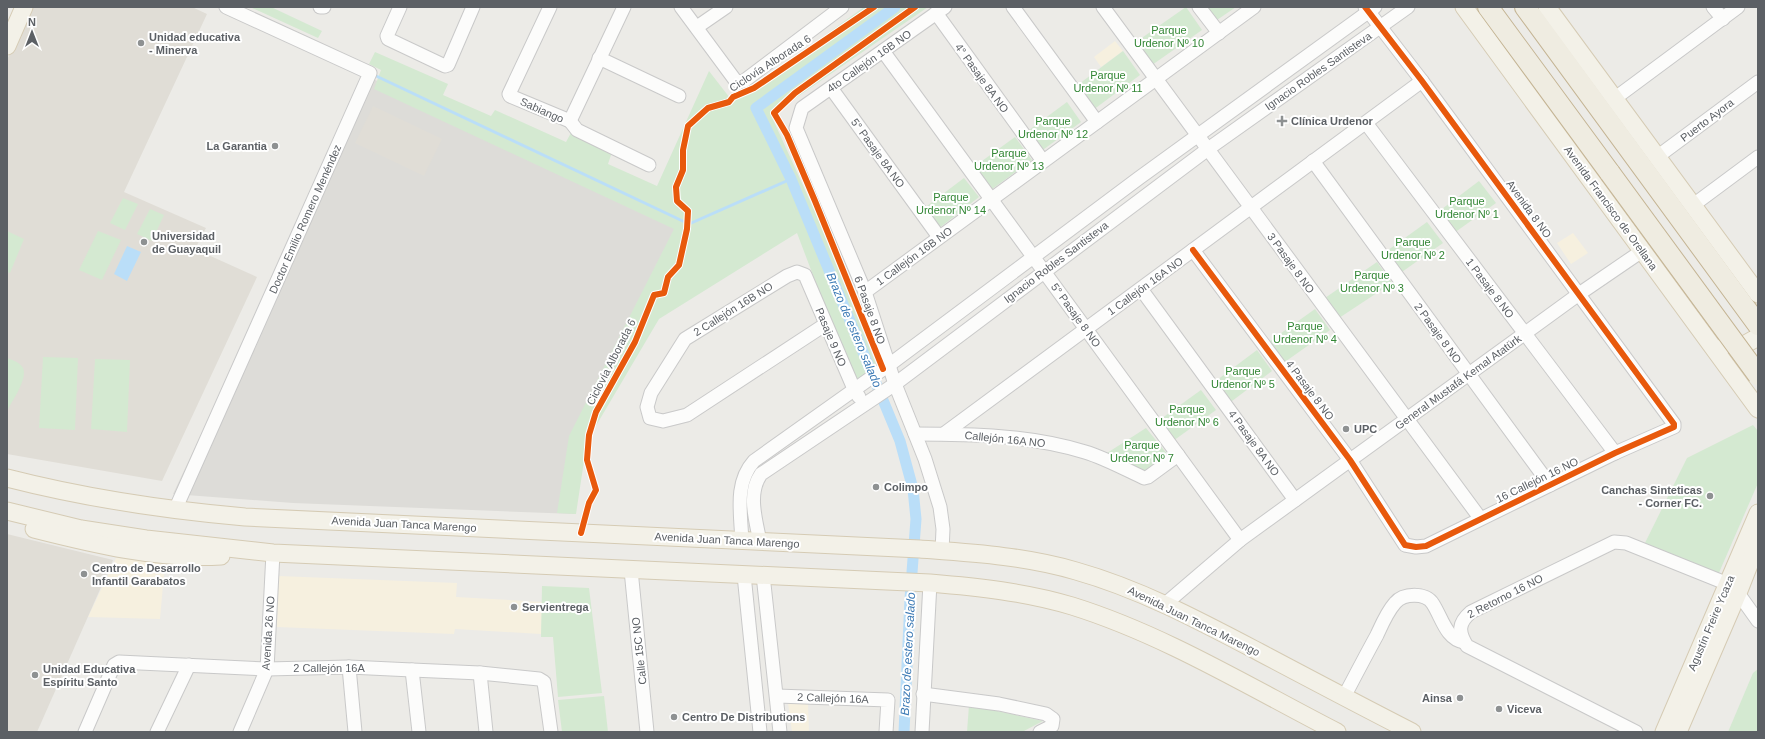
<svg xmlns="http://www.w3.org/2000/svg" width="1765" height="739" font-family="Arial,sans-serif">
<style>
.commercial{fill:#f6f0df}
.industrial{fill:#dddcd8}
.education{fill:#e0ddd6}
.green{fill:#d4e9d1}
.water{fill:#badef8}
.lines{fill:none;stroke-linecap:round;stroke-linejoin:round}
.stream{stroke:#badef8;stroke-width:3}
.canal{stroke:#badef8;stroke-width:11}
.minor-casing{stroke:#c9c9c9;stroke-width:15}
.major-casing{stroke:#d5cbb4;stroke-width:19}
.highway-casing{stroke:#c4b493;stroke-width:22}
.minor{stroke:#fcfcfb;stroke-width:13}
.major{stroke:#f3f1e8;stroke-width:17}
.highway{stroke:#efece1;stroke-width:20}
.highway-bridge-casing{stroke:#c4b493;stroke-width:22;stroke-linecap:butt}
.highway-bridge{stroke:#efece1;stroke-width:20}
.cycleway-casing{stroke:#fff;stroke-width:8}
.cycleway{stroke:#e8590c;stroke-width:6}
.poi-dot{fill:#8e9192;stroke:#fff;stroke-width:1.5}
.labels{text-anchor:middle;dominant-baseline:central;stroke-width:4;stroke-linejoin:round;paint-order:stroke}
.park-label{font-size:11px;fill:#328634;stroke:#fff}
.poi-label{font-size:11px;font-weight:bold;fill:#5c6065;stroke:#fff;text-anchor:start}
.street-label{font-size:11px;fill:#5c6065;stroke:#fff}
.water-label{font-size:12px;font-style:italic;fill:#3c7ab5;stroke:#fff}
</style>
<rect width="100%" height="100%" fill="#ecebe7"/>
<g class="commercial">
<path d="M1115 41 1123 51 1101 67 1094 57Z"/>
<path d="M1573 233 1588 253 1571 264 1557 243Z"/>
<path d="M116 558 162 563 164 574 160 619 88 617Z"/>
<path d="M278 576 457 583 456 597 543 602 541 634 455 629 454 634 277 627Z"/>
<path d="M788 703 808 704 809 732H792Z"/>
</g>
<path class="industrial" d="M369 77 677 225 584 435 575 514 293 503 173 494Z"/>
<g class="education">
<path d="M30 7H192L207 14 124 192 206 228 195 249 257 277 162 481 7 454V60Z"/>
<path d="M373 106 442 139 424 176 355 143Z"/>
<path d="M7 534 113 560 37 732H7Z"/>
</g>
<g class="green">
<path d="M250 7H271L322 31 318 38Z"/>
<path d="M864 7H928L771 115 815 212 878 369 854 383 797 233 659 319 587 441 576 514 557 513 569 436 674 229 374 89 381 70 369 64 375 52 448 84 443 95 491 116 495 110 566 142 572 131 613 149 608 164 657 186 709 71 733 102Z"/>
<path d="M1186 7 1202 30 1152 65 1136 42Z"/>
<path d="M1204 7H1236L1214 22Z"/>
<path d="M1123 51 1140 75 1093 110 1075 87Z"/>
<path d="M1067 102 1081 122 1040 152 1025 133Z"/>
<path d="M1015 137 1032 160 988 192 971 169Z"/>
<path d="M964 178 979 197 938 229 923 209Z"/>
<path d="M1479 181 1496 203 1454 233 1438 212Z"/>
<path d="M123 198 138 204 125 230 110 223Z"/>
<path d="M150 209 164 215 152 241 137 234Z"/>
<path d="M1427 222 1443 243 1399 274 1384 253Z"/>
<path d="M7 231 24 239 10 273 7 272Z"/>
<path d="M98 231 121 240 102 280 79 270Z"/>
<path d="M1377 262 1392 283 1339 318 1325 298Z"/>
<path d="M1315 309 1330 330 1282 364 1267 343Z"/>
<path d="M1257 350 1272 371 1228 404 1213 383Z"/>
<path d="M43 357 78 358 75 430 39 428Z"/>
<path d="M7 358C12 360 20 362 23 368 28 379 12 401 7 411Z"/>
<path d="M95 359 130 360 127 432 91 429Z"/>
<path d="M1201 390 1216 410 1173 441 1158 421Z"/>
<path d="M1753 425 1758 431V483L1718 575 1644 545 1687 458Z"/>
<path d="M1146 428 1168 455 1143 472 1104 455Z"/>
<path d="M542 586 589 588 602 693 558 697 553 637H541Z"/>
<path d="M1758 669V732H1728L1753 673Z"/>
<path d="M604 696 608 732H562L558 700Z"/>
<path d="M969 705 1043 721 1022 732H967Z"/>
</g>
<path class="water" d="M127 246 141 252 127 281 114 274Z"/>
<g class="lines">
<path class="stream" d="M374 75 689 224 791 179"/>
<path class="canal" d="M895 7 756 108 791 179 900 441 913 489 916 519 910 599 904 732"/>
<g class="minor-casing">
<g id="minor">
<path d="M320 7H324"/>
<path d="M400 7 387 36 388 39 445 66 448 65 473 7"/>
<path d="M550 7 509 94 510 96 570 121"/>
<path d="M681 7 735 80 739 82 744 81 842 7"/>
<path d="M1013 7 1097 122"/>
<path d="M1103 7 1480 518"/>
<path d="M1199 7 1219 33"/>
<path d="M1713 7 1723 19"/>
<path d="M936 13 1043 161"/>
<path d="M697 27 726 7"/>
<path d="M883 51 1240 540"/>
<path d="M599 58 679 96"/>
<path d="M831 88 939 237"/>
<path d="M1614 99 1738 7"/>
<path d="M570 121 624 7"/>
<path d="M570 121 577 130 649 165"/>
<path d="M1366 123 1615 453"/>
<path d="M1657 157 1758 82"/>
<path d="M1313 161 1550 485"/>
<path d="M1692 206 1758 157"/>
<path d="M1193 250 1350 460 1405 545 1416 547 1426 546 1615 453 1674 427V424L1422 81 1365 7"/>
<path d="M1141 289 1295 500"/>
<path d="M865 292 1254 7"/>
<path d="M826 324 687 415 663 421 650 418 647 407 651 393 685 339 787 276 797 272 805 275 854 389 859 397"/>
<path d="M945 433 1422 81"/>
<path d="M915 434C971 434 1031 435 1085 452 1105 458 1125 469 1144 478L1148 477 1178 455"/>
<path d="M175 510 370 73 226 7"/>
<path d="M742 542C741 514 734 483 754 461L889 365 1139 178 1375 7"/>
<path d="M760 542C756 520 747 494 761 474L895 384 1208 149 1408 7"/>
<path d="M942 551 943 529 940 507 925 459 895 384 865 292 796 128 802 108 945 7"/>
<path d="M631 570 647 732"/>
<path d="M744 575 760 732"/>
<path d="M763 575 780 732"/>
<path d="M1738 593 1758 621"/>
<path d="M1164 605 1240 540 1579 294 1642 251"/>
<path d="M349 667 355 732"/>
<path d="M412 670 419 732"/>
<path d="M480 673 486 732"/>
<path d="M923 694 999 704 1046 714 1053 719 1052 726 1040 732"/>
<path d="M777 696 888 700 886 732"/>
<path d="M1344 697C1355 676 1366 655 1377 635 1382 624 1387 612 1395 603 1403 593 1426 592 1433 604 1442 618 1446 639 1464 642"/>
<path d="M85 732 114 665 119 662 267 669 349 667 412 670 480 673 539 679 544 682 551 732"/>
<path d="M157 732 189 665"/>
<path d="M240 732 267 669 273 553"/>
<path d="M922 732 930 583"/>
<path d="M1636 732 1467 646C1458 632 1458 623 1471 612L1614 542 1626 543 1728 584"/>
</g>
</g>
<g class="major-casing">
<g id="major">
<path d="M1464 7 1758 409"/>
<path d="M1547 7 1758 294"/>
<path d="M7 46 24 7"/>
<path d="M1726 344 1742 346 1758 337"/>
<path d="M7 478C85 498 165 510 245 517L920 549C973 553 1025 556 1076 571 1140 589 1200 621 1259 652 1310 679 1361 706 1412 732"/>
<path d="M7 511 81 529 146 539 273 553 930 583C977 587 1026 592 1072 606 1165 635 1251 688 1337 732"/>
<path d="M34 529C93 544 160 560 221 556"/>
<path d="M1664 732 1758 513"/>
<path d="M1678 732 1738 593 1758 542"/>
</g>
</g>
<g class="highway-casing">
<g id="highway">
<path d="M1488 7 1610 173"/>
<path d="M1525 7 1758 325"/>
</g>
</g>
<use href="#minor" class="minor"/>
<use href="#major" class="major"/>
<use href="#highway" class="highway"/>
<g class="highway-bridge-casing">
<path id="highway-bridge" d="M1610 173 1758 375"/>
</g>
<use href="#highway-bridge" class="highway-bridge"/>
<g class="cycleway-casing">
<g id="cycleway">
<path d="M1193 250 1350 460 1405 545 1416 547 1426 546 1615 453 1674 427V424L1422 81 1365 7"/>
<path d="M883 369 815 201 787 135 774 113 795 93 915 7"/>
<path d="M581 533 589 503 596 490 587 460 589 435 596 412 635 342 654 295 664 293 668 277 679 265 687 229 688 211 677 201 676 187 683 170V150L688 126 708 108 729 102 733 97 754 88 874 7"/>
</g>
</g>
<use href="#cycleway" class="cycleway"/>
</g>
<g class="poi-dot">
<circle cx="141" cy="43" r="4"/>
<path d="M1280 115h4v4h4v4h-4v4h-4v-4h-4v-4h4z"/>
<circle cx="275" cy="146" r="4"/>
<circle cx="144" cy="242" r="4"/>
<circle cx="1346" cy="429" r="4"/>
<circle cx="876" cy="487" r="4"/>
<circle cx="1710" cy="496" r="4"/>
<circle cx="84" cy="574" r="4"/>
<circle cx="514" cy="607" r="4"/>
<circle cx="35" cy="675" r="4"/>
<circle cx="1460" cy="698" r="4"/>
<circle cx="1499" cy="709" r="4"/>
<circle cx="674" cy="717" r="4"/>
</g>
<g class="labels">
<g class="park-label">
<text x="1169" y="30">Parque<tspan x="1169" dy="13">Urdenor Nº 10</tspan></text>
<text x="1108" y="75">Parque<tspan x="1108" dy="13">Urdenor Nº 11</tspan></text>
<text x="1053" y="121">Parque<tspan x="1053" dy="13">Urdenor Nº 12</tspan></text>
<text x="1009" y="153">Parque<tspan x="1009" dy="13">Urdenor Nº 13</tspan></text>
<text x="951" y="197">Parque<tspan x="951" dy="13">Urdenor Nº 14</tspan></text>
<text x="1467" y="201">Parque<tspan x="1467" dy="13">Urdenor Nº 1</tspan></text>
<text x="1413" y="242">Parque<tspan x="1413" dy="13">Urdenor Nº 2</tspan></text>
<text x="1372" y="275">Parque<tspan x="1372" dy="13">Urdenor Nº 3</tspan></text>
<text x="1305" y="326">Parque<tspan x="1305" dy="13">Urdenor Nº 4</tspan></text>
<text x="1243" y="371">Parque<tspan x="1243" dy="13">Urdenor Nº 5</tspan></text>
<text x="1187" y="409">Parque<tspan x="1187" dy="13">Urdenor Nº 6</tspan></text>
<text x="1142" y="445">Parque<tspan x="1142" dy="13">Urdenor Nº 7</tspan></text>
</g>
<g class="poi-label">
<text x="149" y="37">Unidad educativa<tspan x="149" dy="13">- Minerva</tspan></text>
<text x="1291" y="121">Clínica Urdenor</text>
<text x="267" y="146" text-anchor="end">La Garantia</text>
<text x="152" y="236">Universidad<tspan x="152" dy="13">de Guayaquil</tspan></text>
<text x="1354" y="429">UPC</text>
<text x="884" y="487">Colimpo</text>
<text x="1702" y="490" text-anchor="end">Canchas Sinteticas<tspan x="1702" dy="13">- Corner FC.</tspan></text>
<text x="92" y="568">Centro de Desarrollo<tspan x="92" dy="13">Infantil Garabatos</tspan></text>
<text x="522" y="607">Servientrega</text>
<text x="43" y="669">Unidad Educativa<tspan x="43" dy="13">Espíritu Santo</tspan></text>
<text x="1452" y="698" text-anchor="end">Ainsa</text>
<text x="1507" y="709">Viceva</text>
<text x="682" y="717">Centro De Distributions</text>
</g>
<g class="street-label">
<text transform="translate(869 61) rotate(-35)">4to Callejón 16B NO</text>
<text transform="translate(770 63) rotate(-33)">Ciclovía Alborada 6</text>
<text transform="translate(1318 71) rotate(-35)">Ignacio Robles Santisteva</text>
<text transform="translate(982 78) rotate(54)">4° Pasaje 8A NO</text>
<text transform="translate(542 110) rotate(24)">Sabiango</text>
<text transform="translate(1707 120) rotate(-37)">Puerto Ayora</text>
<text transform="translate(878 153) rotate(54)">5° Pasaje 8A NO</text>
<text transform="translate(1611 208) rotate(54)">Avenida Francisco de Orellana</text>
<text transform="translate(1529 209) rotate(54)">Avenida 8 NO</text>
<text transform="translate(305 219) rotate(-66)">Doctor Emilio Romero Menéndez</text>
<text transform="translate(914 256) rotate(-36)">1 Callejón 16B NO</text>
<text transform="translate(1056 262) rotate(-37)">Ignacio Robles Santisteva</text>
<text transform="translate(1291 263) rotate(54)">3 Pasaje 8 NO</text>
<text transform="translate(1145 286) rotate(-36)">1 Callejón 16A NO</text>
<text transform="translate(1490 288) rotate(53)">1 Pasaje 8 NO</text>
<text transform="translate(733 309) rotate(-32)">2 Callejón 16B NO</text>
<text transform="translate(870 310) rotate(70)">6 Pasaje 8 NO</text>
<text transform="translate(1076 315) rotate(54)">5° Pasaje 8 NO</text>
<text transform="translate(1438 333) rotate(54)">2 Pasaje 8 NO</text>
<text transform="translate(831 337) rotate(67)">Pasaje 9 NO</text>
<text transform="translate(611 362) rotate(-63)">Ciclovía Alborada 6</text>
<text transform="translate(1458 382) rotate(-36)">General Mustafá Kemal Atatürk</text>
<text transform="translate(1310 390) rotate(53)">4 Pasaje 8 NO</text>
<text transform="translate(1005 439) rotate(6)">Callejón 16A NO</text>
<text transform="translate(1254 443) rotate(54)">4 Pasaje 8A NO</text>
<text transform="translate(1537 480) rotate(-26)">16 Callejón 16 NO</text>
<text transform="translate(404 524) rotate(3)">Avenida Juan Tanca Marengo</text>
<text transform="translate(727 540) rotate(3)">Avenida Juan Tanca Marengo</text>
<text transform="translate(1505 596) rotate(-27)">2 Retorno 16 NO</text>
<text transform="translate(1194 621) rotate(26)">Avenida Juan Tanca Marengo</text>
<text transform="translate(1711 623) rotate(-67)">Agustín Freire Ycaza</text>
<text transform="translate(268 633) rotate(-86)">Avenida 26 NO</text>
<text transform="translate(639 651) rotate(-96)">Calle 15C NO</text>
<text x="329" y="668">2 Callejón 16A</text>
<text transform="translate(833 698) rotate(2)">2 Callejón 16A</text>
</g>
<g class="water-label">
<text transform="translate(854 330) rotate(67)">Brazo de estero salado</text>
<text transform="translate(908 654) rotate(-87)">Brazo de estero salado</text>
</g>
</g>
<rect width="1765" height="739" fill="none" stroke="#5c6065" stroke-width="16"/>
<g transform="translate(32 32)" stroke="#ffffff" stroke-width="3" paint-order="stroke">
<path d="M0-3L7 15L0 10L-7 15Z" fill="#5c6065"/>
<text y="-6" font-size="11" font-weight="bold" text-anchor="middle" fill="#5c6065">N</text>
</g>
</svg>
